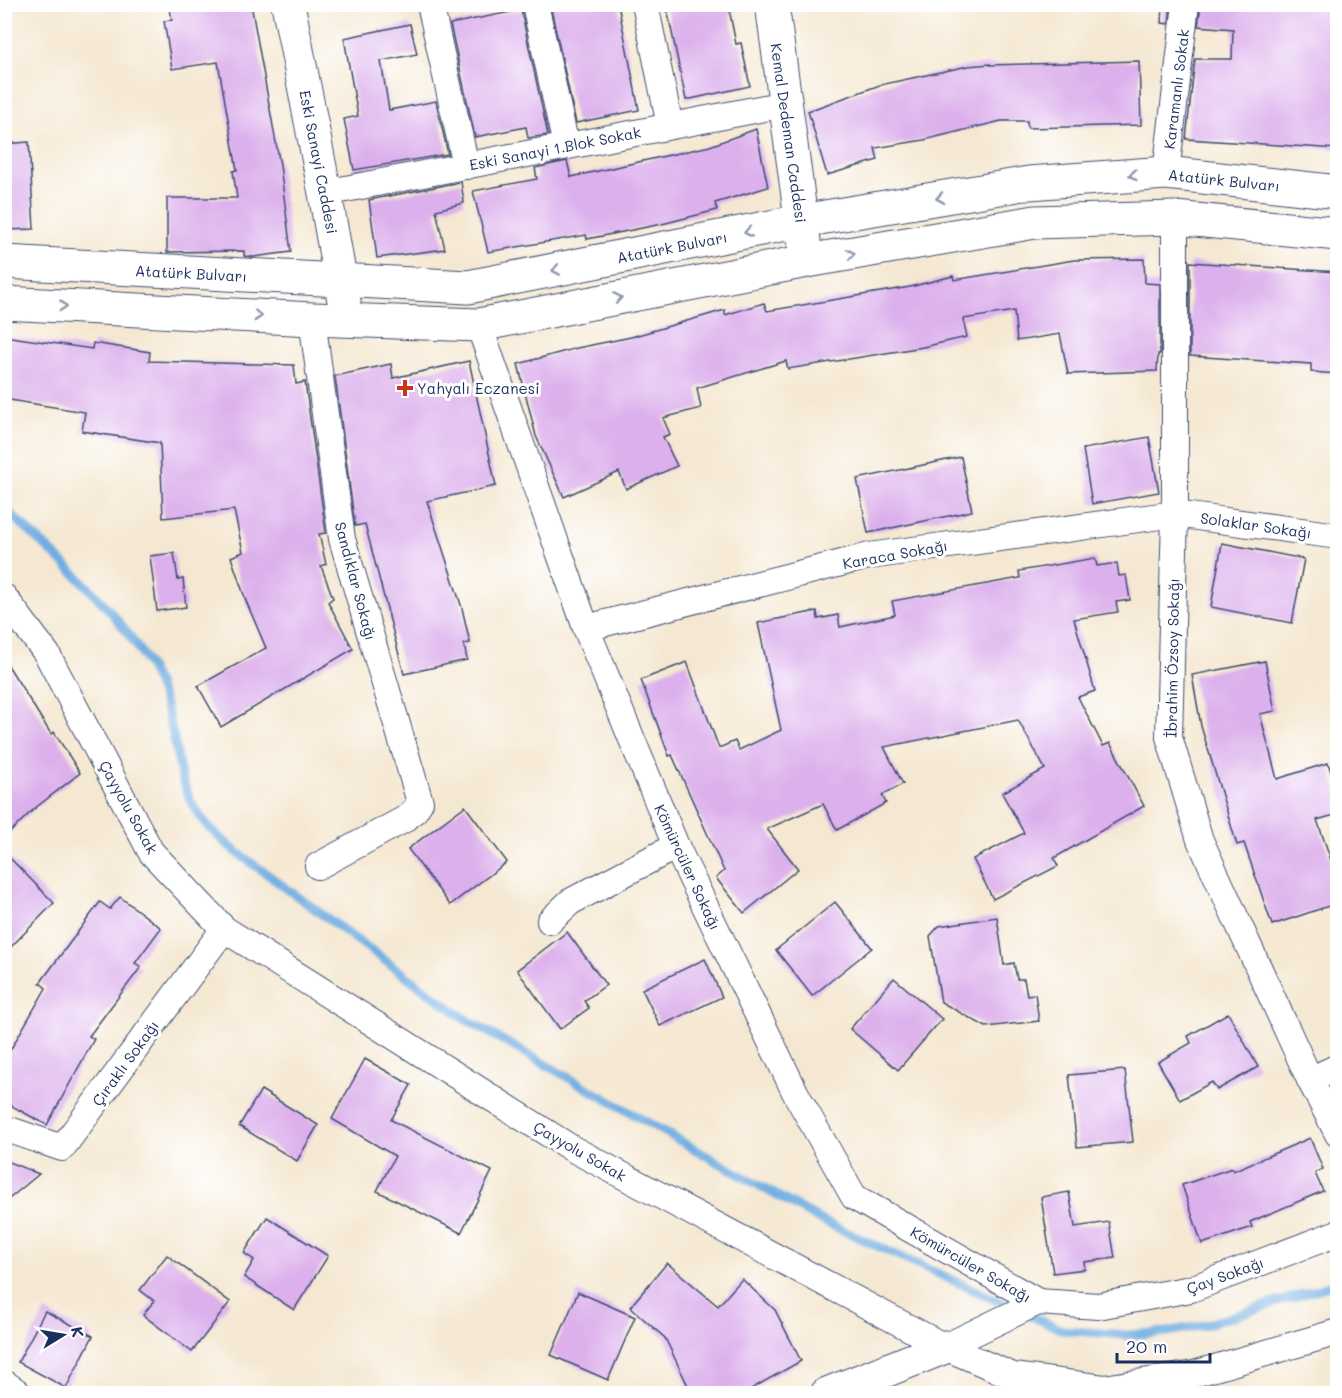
<svg xmlns="http://www.w3.org/2000/svg" width="1342" height="1398" font-family="Mali,sans-serif">
<style>
.lines{fill:none;stroke-linecap:round;stroke-linejoin:round}
.stream{stroke:#6fade1;stroke-width:9}
.building{fill:#dcb0ec}
.street-casing{stroke:#3c4b6f;stroke-width:28}
.secondary-casing{stroke:#3c4b6f;stroke-width:35}
.street{stroke:#fff;stroke-width:26}
.secondary{stroke:#fff;stroke-width:33}
.oneway{stroke:#8d97ae}
.poi-dot{fill:#c8321e;stroke:#fff;stroke-width:2}
.labels{text-anchor:middle;dominant-baseline:central;stroke-width:6;stroke-linejoin:round;paint-order:stroke}
.street-label{font-size:15px;fill:#1b2f5e;stroke:#fff}
.poi-label{font-size:15px;fill:#1b2f5e;stroke:#fff;text-anchor:start}
</style>
<rect width="100%" height="100%" fill="#fff"/>
<filter id="ink" filterUnits="userSpaceOnUse"><feTurbulence type="fractalNoise" baseFrequency=".0167" numOctaves="2"/><feDisplacementMap in="SourceGraphic" scale="12" xChannelSelector="R" yChannelSelector="G"/><feConvolveMatrix kernelMatrix="1 2 1 2 8 2 1 2 1" color-interpolation-filters="sRGB"/></filter>
<filter id="wash" filterUnits="userSpaceOnUse"><feTurbulence type="fractalNoise" baseFrequency=".008" numOctaves="4" result="noise"/><feDisplacementMap in="SourceGraphic" scale="24" xChannelSelector="R" yChannelSelector="G"/><feGaussianBlur stdDeviation="1.35" result="paint"/><feColorMatrix in="noise" values="0 0 0 0 0 0 0 0 0 0 0 0 0 0 0 0 0 1.4 0 .05"/><feComposite in="paint" operator="in"/></filter>
<g filter="url(#wash)">
<rect width="100%" height="100%" fill="#f5e8d2"/>
<g class="lines">
<path class="stream" d="M4 508C52 553 114 604 146 661 159 684 167 708 173 734 178 758 180 781 192 803 203 824 220 839 238 853L465 1019 820 1220 1062 1330 1127 1335 1167 1332 1205 1325 1338 1283"/>
</g>
<g id="blocks">
<g class="building">
<path d="M169 4H251L280 165 291 252 253 257 244 256V251L167 252V198H237L233 171 237 170 218 62 172 69 164 21 172 20Z"/>
<path d="M550 4H618L639 110 576 123Z"/>
<path d="M666 4H728L736 44 741 43 750 86 686 100Z"/>
<path d="M1163 4H1171L1169 24 1162 23Z"/>
<path d="M1201 4H1338V149L1186 139 1195 59H1232L1233 29 1198 26Z"/>
<path d="M521 10 548 135 528 138 526 127 475 137 450 24Z"/>
<path d="M410 24 417 54 381 61 389 110 436 101 448 154 354 170 344 119 358 116 344 38Z"/>
<path d="M1139 61 1141 125 1028 128 1027 121H1001L924 140 875 148 878 160 827 175 808 111 880 85 968 66 990 64V65Z"/>
<path d="M756 129 768 187 715 203 717 210 662 224 587 239 586 235 488 252 473 191 537 179 535 168 567 161 571 177 710 146Z"/>
<path d="M29 142 34 229 4 230V144Z"/>
<path d="M461 182 464 203 436 210 445 249 377 258 369 200Z"/>
<path d="M1144 259 1145 283 1160 284V354H1158L1157 371 1068 374 1060 334 1017 341 1014 311 963 319 967 337 923 347 788 369 786 361 697 388 701 408 663 418 670 434 663 437 677 466 626 489 619 472 564 497 536 436 518 364 577 348 631 337 725 310V315L764 303 767 311 910 287 953 276 954 280 1074 260Z"/>
<path d="M1190 262 1338 272V374L1311 372V364L1190 356Z"/>
<path d="M4 336 92 349 93 343 150 352 149 361 294 365 296 384 305 382 326 533 319 534 326 564 321 566 333 598 328 602 353 649 221 727 198 686 266 648 246 601 231 557 243 552 234 510 163 518 160 443 82 431 85 412 4 399Z"/>
<path d="M469 361 496 486 427 501 462 608 470 643 464 644 467 660 404 674 365 524 355 526 335 376 391 364 393 378Z"/>
<path d="M1149 437 1159 492 1092 504 1083 449Z"/>
<path d="M961 457 972 511 868 533 857 479Z"/>
<path d="M1222 543 1304 559 1292 623 1211 607Z"/>
<path d="M174 553 178 580 183 579 186 607 157 611 150 556Z"/>
<path d="M1095 558 1097 566 1117 563 1119 576 1126 575 1130 600 1116 602 1118 612 1074 619 1095 691 1078 697 1103 746 1110 743 1144 806 1054 858 1058 866 993 899 973 859 1024 833 1002 793 1045 769 1018 720 884 747 903 784 882 795 886 803 837 830 823 804 767 829 798 869 744 913 716 878 724 871 672 755 669 756 641 680 687 662 719 748 735 741 739 750 781 730 758 623 817 611 818 619 838 615 840 627 895 615 892 601 1020 578 1019 571Z"/>
<path d="M4 659 51 734 54 732 80 773 34 809 4 838Z"/>
<path d="M1265 661 1275 711 1260 714 1277 779 1328 763 1338 793V814L1317 820 1338 880V903L1272 925 1244 843 1237 845 1201 726 1192 675Z"/>
<path d="M465 806 507 862 450 905 408 849Z"/>
<path d="M4 852 54 903 4 954Z"/>
<path d="M120 897 161 928 135 963 141 967 89 1036 94 1039 47 1125 4 1102V1061L46 988 40 983 100 902 110 909Z"/>
<path d="M835 902 872 948 812 996 776 950Z"/>
<path d="M997 917 1004 965 1014 963 1017 979H1024L1027 995 1035 994 1039 1021 986 1027 941 1002 930 936 939 926Z"/>
<path d="M567 932 606 985 584 1001 589 1008 560 1029 517 970Z"/>
<path d="M705 959 722 997 660 1026 642 989Z"/>
<path d="M894 978 942 1019 898 1070 850 1029Z"/>
<path d="M1228 1013 1258 1067 1217 1090 1212 1082 1180 1100 1158 1062 1191 1043 1188 1036Z"/>
<path d="M365 1059 411 1085 391 1120 492 1171 461 1233 377 1191 395 1156 332 1119Z"/>
<path d="M1125 1070 1133 1142 1077 1147 1069 1075Z"/>
<path d="M261 1090 318 1125 297 1161 239 1126Z"/>
<path d="M1310 1138 1323 1169 1315 1173 1323 1191 1250 1222 1252 1227 1202 1244 1182 1185 1232 1168 1233 1171Z"/>
<path d="M4 1160 39 1174 4 1203Z"/>
<path d="M1069 1192 1075 1227 1109 1222 1115 1258 1084 1262 1085 1269 1053 1273 1041 1197Z"/>
<path d="M267 1217 328 1256 294 1310 244 1277 254 1260 244 1253Z"/>
<path d="M167 1255 230 1302 192 1352 143 1315 154 1301 140 1290Z"/>
<path d="M667 1263 718 1306 742 1279 775 1310 801 1361 742 1394H692L665 1338 630 1307Z"/>
<path d="M578 1292 635 1317 608 1380 551 1355Z"/>
<path d="M45 1311 93 1336 66 1388 18 1362Z"/>
</g>
</g>
</g>
<g filter="url(#ink)">
<use href="#blocks" fill-opacity="0" stroke="#3c4b6f" stroke-width="1.5"/>
<g class="lines">
<g class="street-casing">
<g id="street">
<path d="M430 4 466 166"/>
<path d="M535 4 566 146"/>
<path d="M645 4 670 126"/>
<path d="M1166 173 1186 4"/>
<path d="M325 193 785 104"/>
<path d="M1175 218V514L1169 737 1200 840 1310 1080 1338 1134"/>
<path d="M312 319 342 539 420 802 415 810 405 819 318 866"/>
<path d="M479 325 586 628 676 846 796 1094 854 1197 1038 1302 1098 1306 1191 1289 1338 1233"/>
<path d="M4 597 47 654 151 852 224 929 571 1148 945 1347 1013 1376 1104 1388 1194 1374 1338 1332"/>
<path d="M586 628 869 556 1175 514 1338 536"/>
<path d="M550 921 570 902 676 846"/>
<path d="M1310 1080 1338 1067"/>
<path d="M4 1128 62 1148 224 929"/>
<path d="M945 1347 1038 1302"/>
</g>
</g>
<g class="secondary-casing">
<g id="secondary">
<path d="M288 4 325 193 344 301"/>
<path d="M772 4 804 241"/>
<path d="M4 262 468 287 801 221 1029 183 1166 173 1338 192"/>
<path d="M4 303 312 319 479 325 807 261 1035 222 1175 218 1338 234"/>
<path d="M4 1387 14 1394"/>
<path d="M827 1394 945 1347"/>
</g>
</g>
<use href="#street" class="street"/>
<use href="#secondary" class="secondary"/>
</g>
<defs><path id="oneway-chevron" d="M-2-3.5L2.5 0L-2 3.5" fill="none" stroke-width="1.6" stroke-linecap="round" stroke-linejoin="round" transform="scale(1.5)"/></defs>
<g class="oneway">
<use href="#oneway-chevron" transform="translate(1133 175) rotate(176)"/>
<use href="#oneway-chevron" transform="translate(940 198) rotate(170)"/>
<use href="#oneway-chevron" transform="translate(748 232) rotate(169)"/>
<use href="#oneway-chevron" transform="translate(851 254) rotate(-10)"/>
<use href="#oneway-chevron" transform="translate(556 270) rotate(169)"/>
<use href="#oneway-chevron" transform="translate(618 298) rotate(-11)"/>
<use href="#oneway-chevron" transform="translate(63 306) rotate(3)"/>
<use href="#oneway-chevron" transform="translate(258 316) rotate(3)"/>
</g>
</g>
<path class="poi-dot" d="M402 379h6v6h6v6h-6v6h-6v-6h-6v-6h6z"/>
<g class="labels">
<g class="street-label">
<text transform="translate(1176 89) rotate(-83)">Karamanlı Sokak</text>
<text transform="translate(789 133) rotate(82)">Kemal Dedeman Caddesi</text>
<text transform="translate(555 148) rotate(-11)">Eski Sanayi 1.Blok Sokak</text>
<text transform="translate(319 162) rotate(79)">Eski Sanayi Caddesi</text>
<text transform="translate(1224 180) rotate(6)">Atatürk Bulvarı</text>
<text transform="translate(672 247) rotate(-11)">Atatürk Bulvarı</text>
<text transform="translate(191 273) rotate(3)">Atatürk Bulvarı</text>
<text transform="translate(1256 525) rotate(8)">Solaklar Sokağı</text>
<text transform="translate(895 554) rotate(-10)">Karaca Sokağı</text>
<text transform="translate(356 581) rotate(75)">Sandıklar Sokağı</text>
<text transform="translate(1172 658) rotate(-89)">İbrahim Özsoy Sokağı</text>
<text transform="translate(129 807) rotate(61)">Çayyolu Sokak</text>
<text transform="translate(688 867) rotate(65)">Kömürcüler Sokağı</text>
<text transform="translate(125 1063) rotate(-54)">Çıraklı Sokağı</text>
<text transform="translate(580 1151) rotate(30)">Çayyolu Sokak</text>
<text transform="translate(971 1264) rotate(30)">Kömürcüler Sokağı</text>
<text transform="translate(1225 1275) rotate(-20)">Çay Sokağı</text>
</g>
<g class="poi-label">
<text x="417" y="388">Yahyalı Eczanesi</text>
</g>
</g>
<rect width="1342" height="1398" fill="none" stroke="#fff" stroke-width="24"/>
<g transform="translate(63 1335) rotate(79)" stroke="#ffffff" stroke-width="4.5" paint-order="stroke">
<path d="M0-4.5L10 22L0 15L-10 22Z" fill="#1b2f5e"/>
<text y="-9" font-size="16" font-weight="bold" text-anchor="middle" fill="#1b2f5e">K</text>
</g>
<path d="M1117 1353v9h93v-9" fill="none" stroke="#1b2f5e" stroke-width="3"/>
<text x="1126" y="1353" font-size="18" fill="#1b2f5e" stroke="#ffffff" stroke-width="4.5" paint-order="stroke">20 m</text>
</svg>
